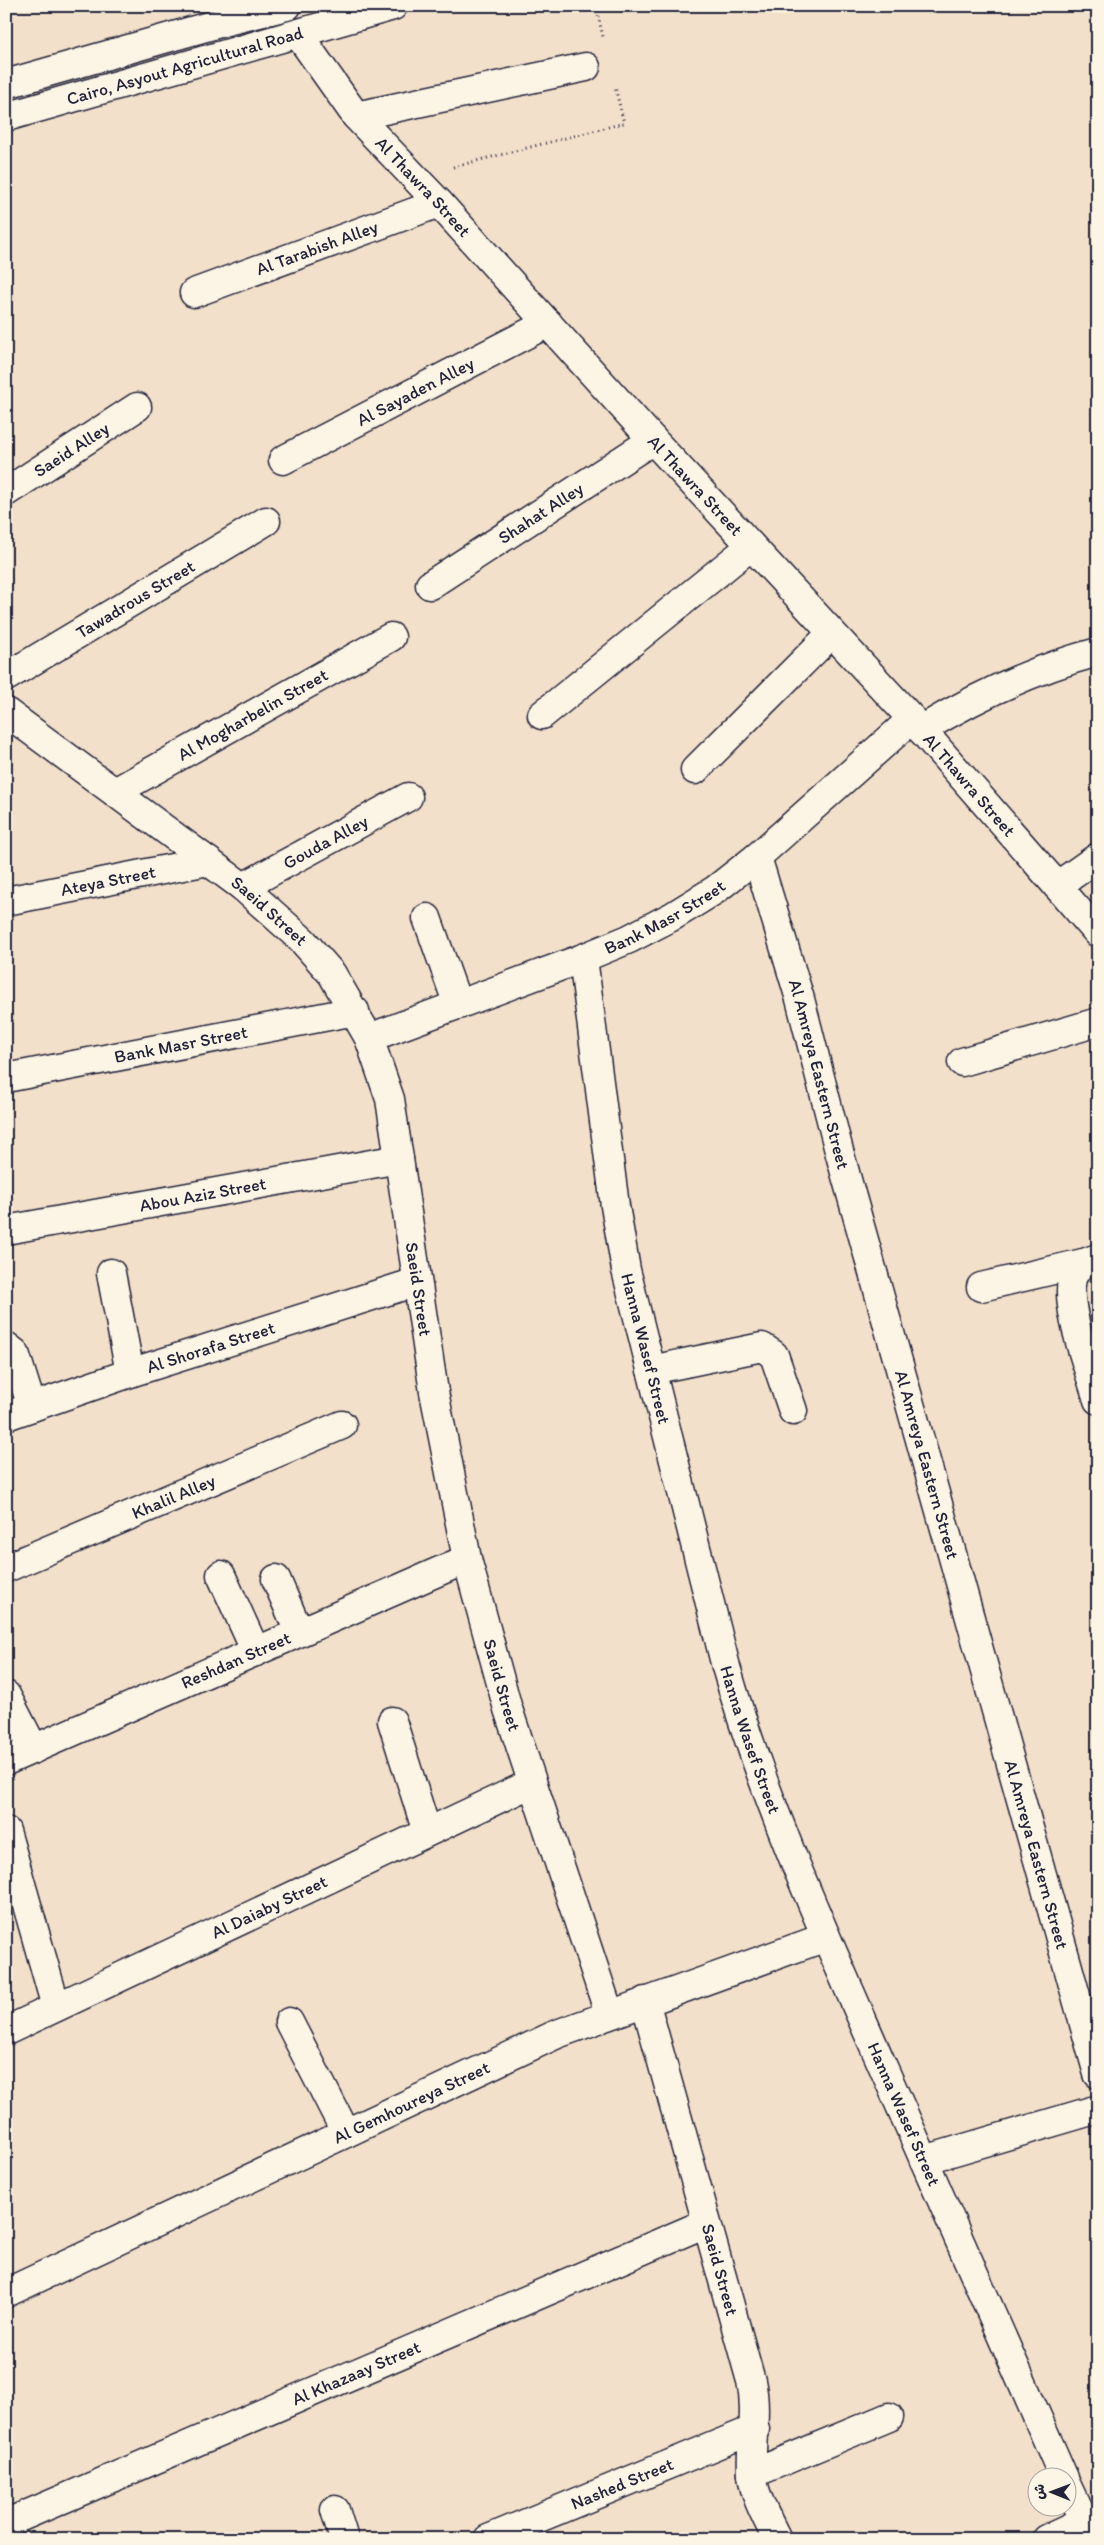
<svg xmlns="http://www.w3.org/2000/svg" width="1104" height="2545" font-family="Itim,'Playpen Sans Arabic',sans-serif">
<style>
.lines{fill:none;stroke-linecap:round;stroke-linejoin:round}
.minor-casing{stroke:#22223b;stroke-width:31}
.major-casing{stroke:#22223b;stroke-width:31}
.highway-casing{stroke:#22223b;stroke-width:31}
.path{stroke:#22223b;stroke-width:3;stroke-dasharray:1 4;stroke-linecap:butt}
.minor{stroke:#fcf5e5;stroke-width:28}
.major{stroke:#fcf5e5;stroke-width:28}
.highway{stroke:#fcf5e5;stroke-width:28}
.labels{text-anchor:middle;dominant-baseline:central;stroke-width:4;stroke-linejoin:round;paint-order:stroke}
.street-label{font-size:18px;fill:#22223b;stroke:#fcf5e5}
</style>
<rect width="100%" height="100%" fill="#f2e0ca"/>
<filter id="ink" filterUnits="userSpaceOnUse"><feTurbulence type="fractalNoise" baseFrequency=".02" numOctaves="2"/><feDisplacementMap in="SourceGraphic" scale="10" xChannelSelector="R" yChannelSelector="G"/><feConvolveMatrix kernelMatrix="1 2 1 2 8 2 1 2 1" color-interpolation-filters="sRGB"/></filter>
<g filter="url(#ink)">
<g class="lines">
<g class="minor-casing">
<g id="minor">
<path id="s1" d="M298 34 356 116 439 203 653 440 912 719 1098 933"/>
<path d="M356 116 586 67"/>
<path id="s2" d="M194 293 439 203"/>
<path id="s3" d="M283 460 548 323"/>
<path id="s4" d="M6 492 137 407"/>
<path id="s5" d="M430 585 653 440"/>
<path id="s6" d="M6 677 266 521"/>
<path id="s7" d="M6 712 243 887 303 941 332 974 369 1038 390 1099 434 1392 467 1559 508 1709 609 2013"/>
<path d="M542 715 751 546"/>
<path d="M921 730C978 695 1034 669 1098 652"/>
<path d="M695 770 831 634"/>
<path id="s8" d="M115 792 391 637"/>
<path id="s9" d="M757 857 800 999 839 1151 1098 2074"/>
<path d="M1057 886 1098 857"/>
<path id="s10" d="M243 887 408 797"/>
<path id="s11" d="M6 901 208 861"/>
<path d="M427 918 458 1005"/>
<path id="s12" d="M583 958 615 1206 626 1270 726 1667C766 1806 826 1937 884 2069 944 2205 1004 2341 1064 2478"/>
<path id="s13" d="M369 1038 583 958 629 939 673 916 715 890 757 857 912 719"/>
<path d="M962 1062 1098 1022"/>
<path id="s14" d="M6 1078 355 1011"/>
<path id="s15" d="M6 1230 399 1159"/>
<path d="M1098 1258C1089 1261 1080 1263 1075 1272 1060 1296 1090 1372 1098 1400"/>
<path d="M111 1273 130 1373"/>
<path d="M981 1287 1083 1263"/>
<path d="M6 1346 15 1353 32 1407"/>
<path d="M651 1370 762 1347 774 1355 793 1411"/>
<path id="s16" d="M6 1416 130 1373 416 1282"/>
<path id="s17" d="M6 1568 342 1425"/>
<path d="M221 1575 256 1652"/>
<path d="M276 1579 299 1632"/>
<path d="M6 1695 34 1749"/>
<path d="M392 1721 427 1832"/>
<path id="s18" d="M6 1761 467 1559"/>
<path d="M6 1831 56 2007"/>
<path id="s19" d="M645 2001 751 2381C758 2413 750 2442 752 2474 754 2496 767 2518 777 2539"/>
<path d="M289 2022 346 2133"/>
<path id="s20" d="M6 2031 532 1783"/>
<path d="M924 2160 1098 2109"/>
<path id="s21" d="M6 2293 557 2034 826 1937"/>
<path d="M752 2474 889 2417"/>
<path d="M1066 2484 1092 2539"/>
<path d="M335 2510 344 2539"/>
<path id="s22" d="M7 2523 706 2223"/>
<path id="s23" d="M488 2539 755 2429"/>
<path d="M1047 2539 1083 2522"/>
</g>
</g>
<g class="major-casing">
<path id="major" d="M6 2519V2535"/>
</g>
<g class="highway-casing">
<g id="highway">
<path d="M6 84 223 22 287 6"/>
<path id="s24" d="M6 117 393 6"/>
</g>
</g>
<g class="path">
<path d="M596 6 603 37"/>
<path d="M453 167 624 123 615 87"/>
</g>
<use href="#minor" class="minor"/>
<use href="#major" class="major"/>
<use href="#highway" class="highway"/>
</g>
</g>
<g class="labels">
<g class="street-label">
<text stroke="none"><textPath href="#s24" startOffset="186">Cairo, Asyout Agricultural Road</textPath></text>
<text stroke="none"><textPath href="#s1" startOffset="198">Al Thawra Street</textPath></text>
<text stroke="none"><textPath href="#s2" startOffset="131">Al Tarabish Alley</textPath></text>
<text stroke="none"><textPath href="#s3" startOffset="149">Al Sayaden Alley</textPath></text>
<text stroke="none"><textPath href="#s4" startOffset="78">Saeid Alley</textPath></text>
<text stroke="none"><textPath href="#s1" startOffset="602">Al Thawra Street</textPath></text>
<text stroke="none"><textPath href="#s5" startOffset="132">Shahat Alley</textPath></text>
<text stroke="none"><textPath href="#s6" startOffset="151">Tawadrous Street</textPath></text>
<text stroke="none"><textPath href="#s8" startOffset="158">Al Mogharbelin Street</textPath></text>
<text stroke="none"><textPath href="#s1" startOffset="1008">Al Thawra Street</textPath></text>
<text stroke="none"><textPath href="#s10" startOffset="94">Gouda Alley</textPath></text>
<text stroke="none"><textPath href="#s11" startOffset="104">Ateya Street</textPath></text>
<text stroke="none"><textPath href="#s7" startOffset="330">Saeid Street</textPath></text>
<text stroke="none"><textPath href="#s13" startOffset="320">Bank Masr Street</textPath></text>
<text stroke="none"><textPath href="#s14" startOffset="178">Bank Masr Street</textPath></text>
<text stroke="none"><textPath href="#s9" startOffset="226">Al Amreya Eastern Street</textPath></text>
<text stroke="none"><textPath href="#s15" startOffset="200">Abou Aziz Street</textPath></text>
<text stroke="none"><textPath href="#s7" startOffset="750">Saeid Street</textPath></text>
<text stroke="none"><textPath href="#s16" startOffset="216">Al Shorafa Street</textPath></text>
<text stroke="none"><textPath href="#s12" startOffset="396">Hanna Wasef Street</textPath></text>
<text stroke="none"><textPath href="#s9" startOffset="631">Al Amreya Eastern Street</textPath></text>
<text stroke="none"><textPath href="#s17" startOffset="182">Khalil Alley</textPath></text>
<text stroke="none"><textPath href="#s18" startOffset="251">Reshdan Street</textPath></text>
<text stroke="none"><textPath href="#s7" startOffset="1155">Saeid Street</textPath></text>
<text stroke="none"><textPath href="#s12" startOffset="801">Hanna Wasef Street</textPath></text>
<text stroke="none"><textPath href="#s9" startOffset="1036">Al Amreya Eastern Street</textPath></text>
<text stroke="none"><textPath href="#s20" startOffset="291">Al Daiaby Street</textPath></text>
<text stroke="none"><textPath href="#s21" startOffset="448">Al Gemhoureya Street</textPath></text>
<text stroke="none"><textPath href="#s12" startOffset="1206">Hanna Wasef Street</textPath></text>
<text stroke="none"><textPath href="#s19" startOffset="279">Saeid Street</textPath></text>
<text stroke="none"><textPath href="#s22" startOffset="380">Al Khazaay Street</textPath></text>
<text stroke="none"><textPath href="#s23" startOffset="145">Nashed Street</textPath></text>
</g>
</g>
<rect width="1104" height="2545" fill="none" stroke="#fcf5e5" stroke-width="25"/>
<rect x="12" y="12" width="1079" height="2520" fill="none" stroke="#22223b" stroke-width="2" filter="url(#ink)"/>
<g transform="translate(1052 2492) rotate(271)"><circle r="24" fill="#fcf5e5" stroke="#a5a1a1"/>
<path d="M0-4L9 19L0 12L-9 19Z" fill="#22223b"/>
<text y="-8" font-size="14" font-weight="bold" text-anchor="middle" fill="#22223b">ش</text>
</g>
</svg>
